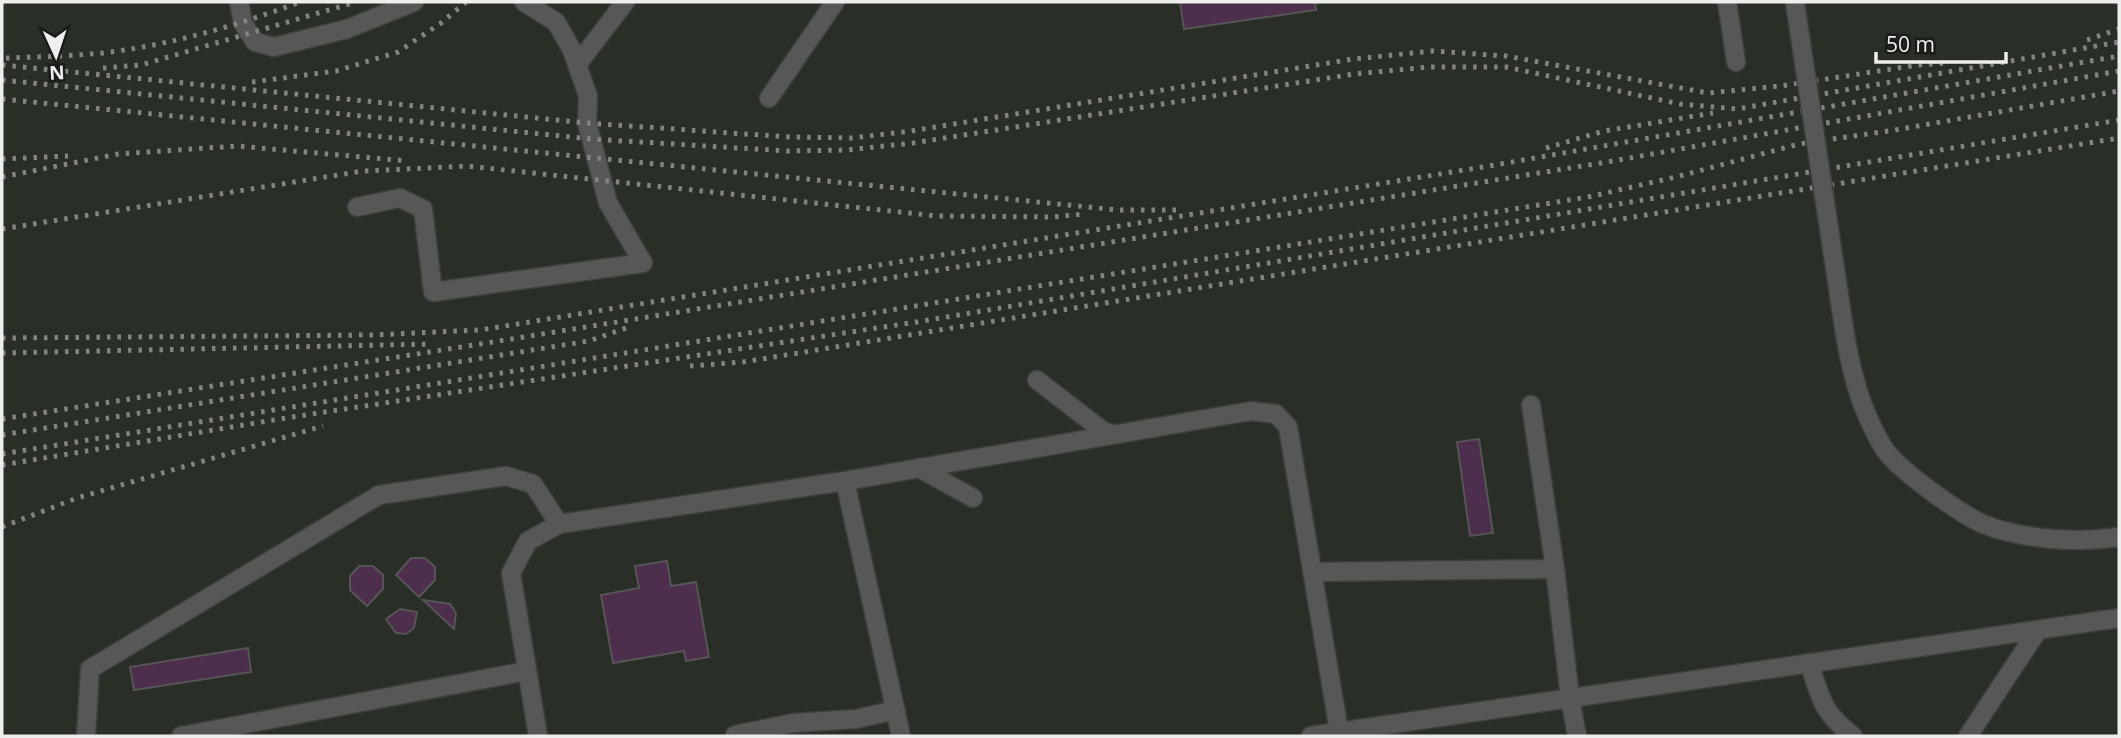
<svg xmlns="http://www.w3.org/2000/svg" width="2121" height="738" font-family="'Open Sans',sans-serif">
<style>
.built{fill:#292e26}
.building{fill:#4d2e4c;stroke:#575457;stroke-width:2}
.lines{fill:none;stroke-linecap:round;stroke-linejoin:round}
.minor-casing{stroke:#3e403e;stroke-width:21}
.minor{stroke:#565855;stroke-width:18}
.rail{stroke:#838482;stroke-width:5;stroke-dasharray:3.5 7;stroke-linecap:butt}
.minor-bridge-casing{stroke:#3e403e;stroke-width:21;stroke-linecap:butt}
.minor-bridge{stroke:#565855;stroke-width:18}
</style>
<rect width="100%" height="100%" fill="#232522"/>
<rect class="built" x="2" y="2" width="2117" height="734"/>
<g class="building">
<path d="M1180 2H1315L1316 10 1184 29Z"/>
<path d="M1479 439 1493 533 1470 536 1457 442Z"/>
<path d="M411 558H425L435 567V580L419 597 396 575Z"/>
<path d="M667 561 671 586 696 582 709 657 686 661 684 651 613 663 601 595 639 588 635 566Z"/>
<path d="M359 566H373L383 575V589L367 606 350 590V576Z"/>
<path d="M423 600 450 604 456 613 454 629Z"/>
<path d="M400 609 417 612 414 628 406 634 396 633 386 619Z"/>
<path d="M248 648 251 672 134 690 130 667Z"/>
</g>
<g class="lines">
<g class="minor-casing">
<g id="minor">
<path d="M239 2 243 23 255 42 274 47 347 29 414 2"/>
<path d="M1727 2 1736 62"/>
<path d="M577 65 625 2"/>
<path d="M769 98 835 2"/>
<path d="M357 207 400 198 423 209 433 292 643 263 608 203 587 123 588 96 572 50 556 22 524 2"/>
<path d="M1834 262C1842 310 1846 362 1864 408 1869 420 1880 445 1889 455 1904 473 1960 514 1983 524 2023 540 2077 543 2119 537"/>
<path d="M1037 380 1103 431 1113 434"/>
<path d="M1531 405 1555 569 1570 698 1577 736"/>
<path d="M919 468 973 498"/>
<path d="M845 481 901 736"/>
<path d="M1312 572 1555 569"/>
<path d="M1809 663C1821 699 1822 712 1853 736"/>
<path d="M735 735 793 723 856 719 896 710"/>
<path d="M86 736 90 669 379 495 506 476 533 484 559 524"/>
<path d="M181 736 527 671"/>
<path d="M538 736 511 573 528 541 559 524 845 481 1251 411 1276 414 1288 427 1339 731"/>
<path d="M1311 736 2119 618"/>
<path d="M1968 736 2038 630"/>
</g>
</g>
<use href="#minor" class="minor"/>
<g class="rail">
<path d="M2087 40 2119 29"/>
<path d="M6 58C38 57 71 56 103 53 170 45 236 26 300 2"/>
<path d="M2 65 587 123 789 137 852 138 911 131 1353 59 1433 51 1506 56 1708 93 1780 86 1918 65 1946 63"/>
<path d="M103 68 141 65 356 2"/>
<path d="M2 80 591 139 788 151 847 150 913 143 1354 74 1430 67H1506L1680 104 1737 109 2119 42"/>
<path d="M252 82 336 71 398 52 441 23 466 2"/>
<path d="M2 99 1118 210H1176"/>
<path d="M1546 148 1604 131 1713 113"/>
<path d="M2 159 68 156"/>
<path d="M2 177 118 154 237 146 408 161"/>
<path d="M2 229 363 171 467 166 937 216 1052 217 1086 214"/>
<path d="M2 338 374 335 480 330 1489 166 2119 56"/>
<path d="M2 353 432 344"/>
<path d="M690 366 743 362 2119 138"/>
<path d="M2 419 493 342 1607 162 2119 71"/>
<path d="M2 435 589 341 626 328"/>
<path d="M2 454 1588 197 1676 177 1799 144 1895 130 2119 91"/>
<path d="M2 465 286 418 923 321 2119 120"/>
<path d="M2 527 77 498 323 426"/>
</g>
<g class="minor-bridge-casing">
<path id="minor-bridge" d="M1795 3 1834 262"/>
</g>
<use href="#minor-bridge" class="minor-bridge"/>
</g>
<rect width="2121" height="738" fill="none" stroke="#eeefed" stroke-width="7"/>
<g transform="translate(56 56) rotate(177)" stroke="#1a1c19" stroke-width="5" paint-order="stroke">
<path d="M0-5L12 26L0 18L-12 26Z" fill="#eeefed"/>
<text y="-10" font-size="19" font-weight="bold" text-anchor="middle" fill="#eeefed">N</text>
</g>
<path d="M1876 52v10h130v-10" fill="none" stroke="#eeefed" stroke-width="3.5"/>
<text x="1886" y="52" font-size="21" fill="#eeefed" stroke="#1a1c19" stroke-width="5" paint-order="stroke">50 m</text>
</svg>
